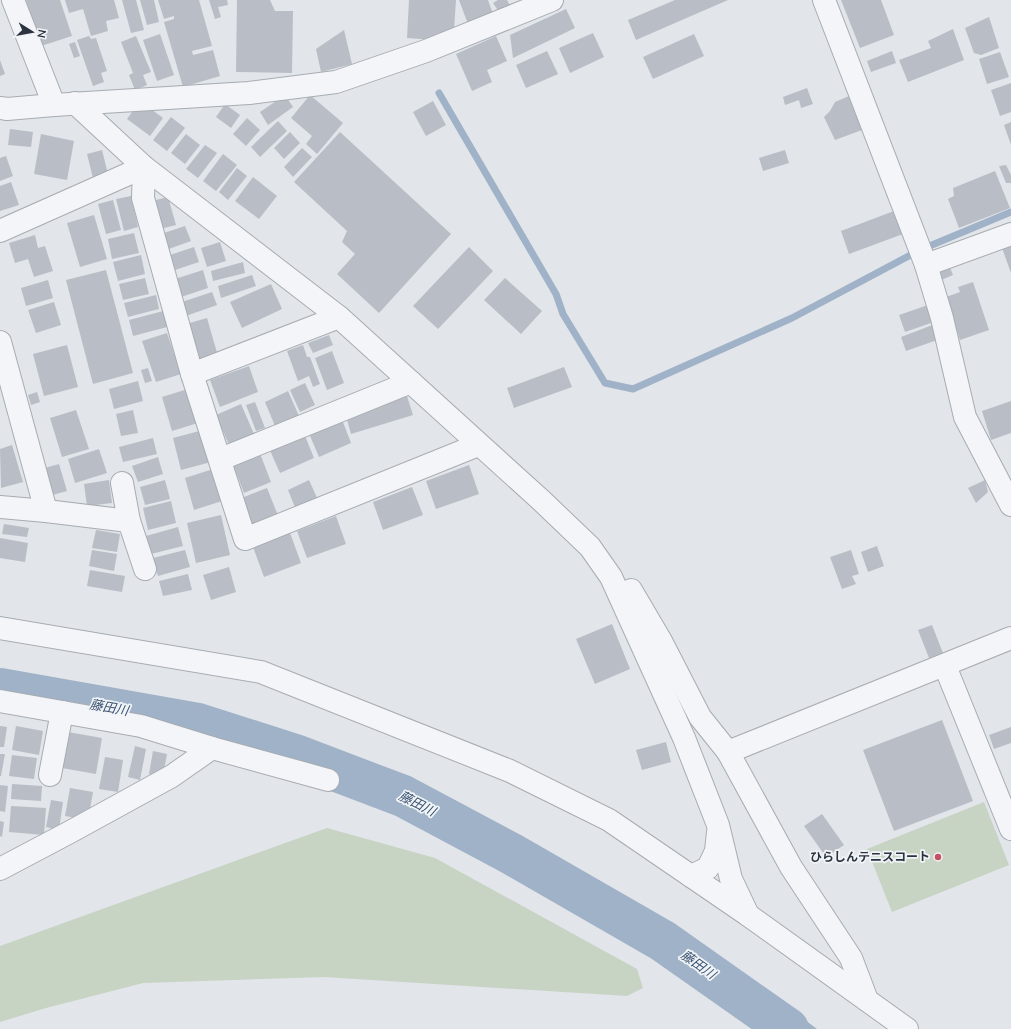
<svg xmlns="http://www.w3.org/2000/svg" width="1011" height="1029" font-family="'Nunito Sans','Noto Sans JP',sans-serif">
<style>
.green{fill:#c7d3c3}
.water{fill:#9fb2c7}
.lines{fill:none;stroke-linecap:round;stroke-linejoin:round}
.stream{stroke:#9fb2c7;stroke-width:7}
.river{stroke:#9fb2c7;stroke-width:42}
.building{fill:#b9bec6}
.street-casing{stroke:#a7acb3;stroke-width:24}
.street{stroke:#f4f5f8;stroke-width:22}
.poi-dot{fill:#c55060;stroke:#f1f4f7;stroke-width:1.5}
.labels{text-anchor:middle;dominant-baseline:central;stroke-width:3.5;stroke-linejoin:round;paint-order:stroke}
.poi-label{font-size:12px;font-weight:bold;fill:#2b3240;stroke:#f1f4f7;text-anchor:end}
.water-label{font-size:13px;font-style:italic;fill:#385171;stroke:#f1f4f7}
</style>
<rect width="100%" height="100%" fill="#e2e5e9"/>
<g class="green">
<path d="M984 802 1009 865 892 912 867 849Z"/>
<path d="M327 828 435 858 637 969 643 988 627 996 324 977 143 983 46 1008 0 1022V946Z"/>
</g>
<path class="water" d="M781 1002 817 1029H772L762 1021Z"/>
<g class="lines">
<path class="stream" d="M439 93 556 294 563 314 605 383 633 389 792 318 920 250 1011 212"/>
<path class="river" d="M0 689 198 724 295 755 403 796 510 853 663 941 788 1029"/>
</g>
<g class="building">
<path d="M26 0H60L72 36 41 46Z"/>
<path d="M65 0H114L119 18 106 21 108 31 91 36 83 9 69 13Z"/>
<path d="M122 0H136L144 30 131 33Z"/>
<path d="M140 0H154L159 22 147 25Z"/>
<path d="M158 0H199L212 46 192 51 193 55 213 50 220 76 183 87 164 22 174 19V16L164 19Z"/>
<path d="M209 0H227L228 5 218 7 221 17 215 19Z"/>
<path d="M237 0H270L275 11H293L292 73 236 72Z"/>
<path d="M409 0H456L454 30 434 40 407 38Z"/>
<path d="M459 0H488L493 14 468 24Z"/>
<path d="M498 0H507L512 9 501 15 493 3Z"/>
<path d="M675 0H728L636 40 628 20Z"/>
<path d="M841 0H881L894 35 860 48Z"/>
<path d="M566 9 575 28 513 58 510 35Z"/>
<path d="M989 17 999 48 981 55 974 53 965 28Z"/>
<path d="M953 29 964 60 908 82 899 60 931 48 928 41Z"/>
<path d="M344 30 352 64 321 72 316 49Z"/>
<path d="M593 33 604 57 570 73 559 48Z"/>
<path d="M160 34 174 75 157 81 143 40Z"/>
<path d="M694 34 704 56 653 79 643 57Z"/>
<path d="M89 36 91 39 96 38 107 71 101 73 104 82 93 86 77 40Z"/>
<path d="M136 36 151 72 143 75 147 85 135 90 129 75 133 73 121 42Z"/>
<path d="M496 36 507 61 487 70 492 82 472 91 456 54Z"/>
<path d="M75 42 80 56 74 58 69 44Z"/>
<path d="M547 51 558 74 526 88 516 65Z"/>
<path d="M892 51 896 63 871 72 867 61Z"/>
<path d="M1000 52 1009 77 987 84 979 59Z"/>
<path d="M0 60 5 74 0 76Z"/>
<path d="M1011 83V112L1000 116 991 90Z"/>
<path d="M807 88 813 104 801 108 799 100 785 105 783 97Z"/>
<path d="M285 95 293 107 268 125 260 112Z"/>
<path d="M310 95 343 123 317 154 306 144 312 136 291 118Z"/>
<path d="M849 96 862 130 835 140 824 117 830 111 835 102Z"/>
<path d="M140 101 163 118 150 136 127 119Z"/>
<path d="M433 101 446 125 426 136 413 112Z"/>
<path d="M225 104 240 115 231 128 216 117Z"/>
<path d="M171 117 185 128 167 151 153 140Z"/>
<path d="M247 118 260 130 246 146 233 134Z"/>
<path d="M278 121 287 131 260 157 251 147Z"/>
<path d="M1011 122V145L1004 125Z"/>
<path d="M10 129 33 132 31 147 8 145Z"/>
<path d="M290 132 300 143 284 159 274 148Z"/>
<path d="M340 132 451 234 379 313 337 274 355 254 342 242 347 231 294 182Z"/>
<path d="M41 134 74 141 67 180 34 174Z"/>
<path d="M186 134 200 145 185 164 171 153Z"/>
<path d="M205 145 217 153 198 178 186 169Z"/>
<path d="M302 148 312 157 293 177 284 167Z"/>
<path d="M102 150 108 174 93 178 87 154Z"/>
<path d="M785 150 789 163 763 171 759 158Z"/>
<path d="M223 154 237 165 216 191 203 181Z"/>
<path d="M6 156 13 176 0 181V158Z"/>
<path d="M1006 165 1011 175V183H1006L999 166Z"/>
<path d="M237 168 247 176 228 200 219 192Z"/>
<path d="M995 171 1010 208 959 228 948 199 954 196 953 188Z"/>
<path d="M253 177 277 196 259 219 235 201Z"/>
<path d="M11 182 19 205 0 211V186Z"/>
<path d="M131 196 138 227 124 231 116 199Z"/>
<path d="M168 197 176 225 160 229 152 201Z"/>
<path d="M113 200 121 230 106 234 98 204Z"/>
<path d="M894 211 903 234 849 254 841 231Z"/>
<path d="M94 215 107 259 80 267 67 223Z"/>
<path d="M185 226 191 241 166 250 161 234Z"/>
<path d="M134 233 139 253 112 259 108 239Z"/>
<path d="M35 235 38 248 45 246 53 271 34 277 28 259 15 263 9 243Z"/>
<path d="M220 242 226 261 207 267 201 248Z"/>
<path d="M1011 245V273L1002 248Z"/>
<path d="M194 247 199 262 172 271 167 256Z"/>
<path d="M469 247 493 271 438 329 413 306Z"/>
<path d="M141 255 145 274 118 281 113 262Z"/>
<path d="M243 262 245 273 213 281 211 271Z"/>
<path d="M949 265 953 275 939 281 935 269Z"/>
<path d="M106 270 133 373 93 384 66 280Z"/>
<path d="M203 270 208 288 178 298 172 280Z"/>
<path d="M252 275 256 286 221 298 218 286Z"/>
<path d="M145 278 149 294 123 300 119 284Z"/>
<path d="M505 278 542 311 521 334 484 300Z"/>
<path d="M48 280 53 298 26 306 21 288Z"/>
<path d="M973 282 989 330 960 340 946 297 960 292 958 287Z"/>
<path d="M271 284 282 309 242 328 230 302Z"/>
<path d="M212 292 217 305 183 317 179 303Z"/>
<path d="M156 295 159 309 128 317 124 303Z"/>
<path d="M54 302 61 325 36 333 28 310Z"/>
<path d="M931 304 937 321 905 332 899 315Z"/>
<path d="M167 310 171 326 133 336 129 320Z"/>
<path d="M207 318 218 356 191 364 179 326Z"/>
<path d="M935 324 940 339 906 351 901 337Z"/>
<path d="M167 333 181 374 156 382 142 341Z"/>
<path d="M329 335 333 345 313 353 308 343Z"/>
<path d="M67 345 78 387 44 396 33 354Z"/>
<path d="M303 345 307 357H310L320 384 313 387 309 376 298 381 287 351Z"/>
<path d="M332 351 344 383 327 390 315 358Z"/>
<path d="M249 366 258 392 220 407 210 380Z"/>
<path d="M564 367 572 387 514 408 507 388Z"/>
<path d="M148 368 152 381 145 383 141 370Z"/>
<path d="M138 381 143 401 114 409 109 389Z"/>
<path d="M305 383 315 405 300 412 290 390Z"/>
<path d="M191 388 201 422 172 431 162 397Z"/>
<path d="M288 391 299 416 275 426 265 402Z"/>
<path d="M37 392 40 402 31 405 28 395Z"/>
<path d="M407 396 413 415 351 434 346 416Z"/>
<path d="M1011 401V433L991 440 982 411Z"/>
<path d="M255 402 265 428 256 431 246 405Z"/>
<path d="M241 404 254 434 229 445 216 415Z"/>
<path d="M76 410 89 449 62 457 50 418Z"/>
<path d="M133 410 138 433 121 436 116 414Z"/>
<path d="M341 417 351 443 319 457 308 431Z"/>
<path d="M203 430 211 462 181 470 173 438Z"/>
<path d="M303 431 314 458 280 473 268 446Z"/>
<path d="M153 438 157 454 123 462 119 447Z"/>
<path d="M12 445 23 482 1 488 0 449Z"/>
<path d="M99 449 107 473 75 483 68 459Z"/>
<path d="M259 451 271 482 244 493 232 462Z"/>
<path d="M158 457 163 474 138 482 132 466Z"/>
<path d="M59 464 67 491 49 496 41 469Z"/>
<path d="M469 465 479 494 436 509 426 481Z"/>
<path d="M213 469 222 501 194 510 185 478Z"/>
<path d="M109 480 112 503 87 506 84 484Z"/>
<path d="M165 480 170 499 145 505 140 487Z"/>
<path d="M309 480 318 500 296 510 288 490Z"/>
<path d="M985 480 988 492 976 503 968 488Z"/>
<path d="M412 487 423 515 383 530 373 502Z"/>
<path d="M267 488 279 518 252 529 239 499Z"/>
<path d="M171 501 176 523 148 530 143 508Z"/>
<path d="M221 515 230 555 196 563 187 523Z"/>
<path d="M336 516 346 544 307 558 297 531Z"/>
<path d="M4 524 29 528 27 537 2 534Z"/>
<path d="M178 527 183 546 151 554 146 536Z"/>
<path d="M96 530 120 534 117 552 92 548Z"/>
<path d="M290 533 301 563 264 577 253 547Z"/>
<path d="M0 538 28 543 25 562 0 558Z"/>
<path d="M877 546 884 566 868 572 861 552Z"/>
<path d="M92 550 117 554 114 571 89 566Z"/>
<path d="M185 550 190 567 158 576 153 558Z"/>
<path d="M851 550 859 574 852 576 856 584 842 589 830 557Z"/>
<path d="M229 567 236 592 211 600 203 575Z"/>
<path d="M90 570 125 576 122 592 87 586Z"/>
<path d="M188 574 192 590 163 596 159 581Z"/>
<path d="M612 624 630 669 595 684 576 639Z"/>
<path d="M932 625 943 653 929 658 918 630Z"/>
<path d="M942 720 973 801 894 831 863 750Z"/>
<path d="M0 726 7 727 4 747H0Z"/>
<path d="M16 726 43 731 39 755 12 750Z"/>
<path d="M1011 727V743L994 749 989 735Z"/>
<path d="M62 731 102 738 96 774 56 767Z"/>
<path d="M666 742 671 762 642 770 636 750Z"/>
<path d="M135 746 146 749 140 780 128 777Z"/>
<path d="M153 751 167 754 163 776 149 774Z"/>
<path d="M0 754H5L1 776H0Z"/>
<path d="M12 755 37 758 34 779 9 776Z"/>
<path d="M105 757 123 760 118 792 99 789Z"/>
<path d="M12 784 42 786 41 801 11 799Z"/>
<path d="M0 785 8 786 5 812 0 811Z"/>
<path d="M70 788 93 792 88 820 65 816Z"/>
<path d="M51 800 63 802 59 830 46 827Z"/>
<path d="M11 806 46 808 44 835 9 832Z"/>
<path d="M822 814 844 845 826 857 804 826Z"/>
<path d="M0 821 4 822 2 837 0 836Z"/>
</g>
<g class="lines">
<g class="street-casing">
<g id="street">
<path d="M13 0 54 105"/>
<path d="M824 0 926 265 942 318 965 417 1011 505"/>
<path d="M75 103 144 167 339 317 543 502 590 547 611 577 684 738 718 825 731 879 748 915"/>
<path d="M0 108 7 109 54 105 249 93 336 82 426 51 552 0"/>
<path d="M0 231 144 167 143 198 192 374 245 539 478 445"/>
<path d="M926 265 1011 234"/>
<path d="M0 342 46 511 0 507"/>
<path d="M192 374 339 317"/>
<path d="M221 459 411 382"/>
<path d="M122 483 129 521"/>
<path d="M46 511 129 521 145 569"/>
<path d="M631 590 661 641 700 717 728 752"/>
<path d="M0 628 261 672 510 771 609 820 748 915 907 1029"/>
<path d="M945 666 1011 829"/>
<path d="M0 701 141 726 212 748 328 780"/>
<path d="M50 775 62 712"/>
<path d="M0 869 70 832 172 776 212 748"/>
<path d="M691 876 708 868 716 851 718 832"/>
<path d="M867 1000 851 958 791 867 728 752 1011 638"/>
</g>
</g>
<use href="#street" class="street"/>
</g>
<circle class="poi-dot" cx="938" cy="857" r="4"/>
<g class="labels">
<g class="poi-label">
<text x="930" y="857">ひらしんテニスコート</text>
</g>
<g class="water-label">
<text transform="translate(109 708) rotate(10)">藤田川</text>
<text transform="translate(417 804) rotate(27)">藤田川</text>
<text transform="translate(698 965) rotate(35)">藤田川</text>
</g>
</g>
<g transform="translate(32 32) rotate(101)" stroke="#f1f4f7" stroke-width="3" paint-order="stroke">
<path d="M0-3L7 15L0 10L-7 15Z" fill="#2b3240"/>
<text y="-6" font-size="11" font-weight="bold" text-anchor="middle" fill="#2b3240">N</text>
</g>
</svg>
